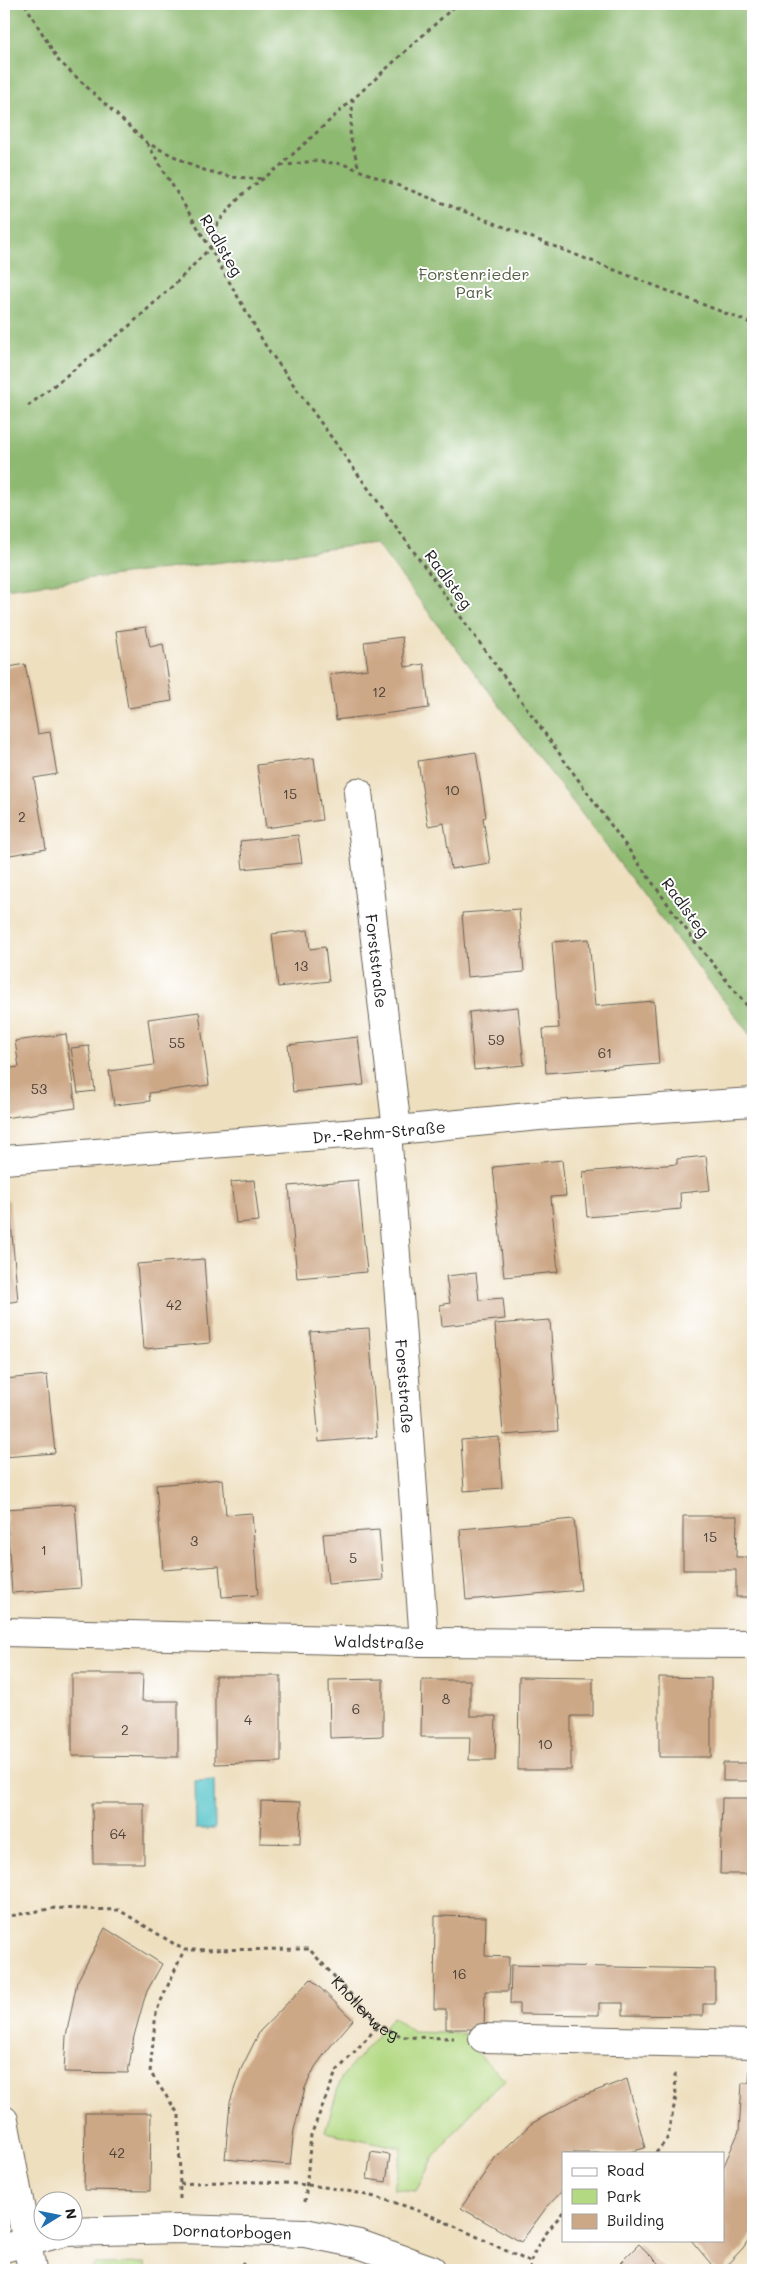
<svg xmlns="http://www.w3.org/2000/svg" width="757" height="2274" font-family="Mali,sans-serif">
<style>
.green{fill:#b3d983;stroke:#687a50}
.forest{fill:#8eb971;stroke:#556a46}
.water{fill:#56c4ca;stroke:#397073}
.building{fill:#cda887}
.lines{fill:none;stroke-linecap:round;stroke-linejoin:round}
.street-casing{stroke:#666055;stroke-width:30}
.path{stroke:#666055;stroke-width:3;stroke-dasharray:4 4;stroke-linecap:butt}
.street{stroke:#fff;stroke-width:28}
.labels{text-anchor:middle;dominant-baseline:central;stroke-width:4;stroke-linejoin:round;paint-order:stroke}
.number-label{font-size:14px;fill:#483f37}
.street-label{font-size:16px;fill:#1c1c1c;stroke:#fff}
.park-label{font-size:16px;fill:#515e40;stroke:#fff}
</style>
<rect width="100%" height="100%" fill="#fff"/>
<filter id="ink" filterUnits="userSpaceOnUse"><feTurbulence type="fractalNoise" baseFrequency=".02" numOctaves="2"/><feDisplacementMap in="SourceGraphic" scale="10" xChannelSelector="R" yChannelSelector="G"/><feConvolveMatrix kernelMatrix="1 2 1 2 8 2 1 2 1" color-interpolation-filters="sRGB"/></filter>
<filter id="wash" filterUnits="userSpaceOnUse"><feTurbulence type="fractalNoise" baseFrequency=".0096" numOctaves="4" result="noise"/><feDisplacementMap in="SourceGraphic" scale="20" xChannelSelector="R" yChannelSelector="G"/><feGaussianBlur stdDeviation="1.12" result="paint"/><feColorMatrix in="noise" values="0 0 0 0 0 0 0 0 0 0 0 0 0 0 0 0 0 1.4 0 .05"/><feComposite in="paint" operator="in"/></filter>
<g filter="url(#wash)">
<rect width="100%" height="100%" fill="#eedfbf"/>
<g class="green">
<path d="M393 2017 413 2032 476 2034V2052L506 2080 480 2102 434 2157 416 2191 394 2189 402 2148 325 2132 341 2078Z"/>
<path d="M145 2263 146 2270H89L95 2264Z"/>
</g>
<path class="forest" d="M4 4H753V1039L376 543 4 589Z"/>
<path class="water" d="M214 1780 215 1829H196L195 1781Z"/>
<g id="blocks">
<g class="building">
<path d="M146 627 150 647 163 644 172 701 128 708 116 631Z"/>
<path d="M402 637 405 667 424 664 429 708 336 720 330 674 368 669 364 642Z"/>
<path d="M25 664 38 734 50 732 57 774 34 778 46 849 4 856V668Z"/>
<path d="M476 752 486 817 483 818 490 863 451 869 444 823 428 826 418 761Z"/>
<path d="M314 758 322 820 266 828 257 765Z"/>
<path d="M298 835 302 863 243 869 240 841Z"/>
<path d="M519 909 524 972 467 977 462 913Z"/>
<path d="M308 930 310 949 325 947 329 981 278 987 272 934Z"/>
<path d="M589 939 595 1006 654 1001 659 1064 546 1073 543 1029 559 1028 552 942Z"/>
<path d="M4 968 7 983H4Z"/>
<path d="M518 1007 524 1065 474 1070 469 1012Z"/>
<path d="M199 1012 209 1085 149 1093 150 1101 114 1105 109 1071 154 1065 148 1019Z"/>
<path d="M66 1034 76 1108 4 1118V1069L19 1067 15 1041Z"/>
<path d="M358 1037 364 1085 293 1092 288 1045Z"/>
<path d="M89 1046 95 1091 78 1093 71 1048Z"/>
<path d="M706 1156 710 1190 680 1193 681 1209 587 1217 583 1172 677 1164V1159Z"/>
<path d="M562 1160 566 1196 551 1197 558 1272 504 1277 493 1167Z"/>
<path d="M254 1180 259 1221 236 1223 231 1182Z"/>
<path d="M358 1180 367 1272 297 1278 289 1186Z"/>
<path d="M9 1200 18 1301 4 1303V1201Z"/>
<path d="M204 1259 210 1343 144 1349 137 1264Z"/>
<path d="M476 1273 479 1300 503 1298 505 1319 442 1326 440 1305 450 1303 446 1276Z"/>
<path d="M550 1320 558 1431 503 1435 495 1324Z"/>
<path d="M369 1328 377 1437 319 1442 310 1332Z"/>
<path d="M47 1375 55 1453 4 1457V1379Z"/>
<path d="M499 1437 502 1488 464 1491 461 1440Z"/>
<path d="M223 1479 226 1515 252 1513 258 1595 222 1597 219 1566 163 1570 156 1485Z"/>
<path d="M75 1504 81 1588 12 1593 6 1509Z"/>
<path d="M683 1516H737L736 1557H753V1597H736V1570H683Z"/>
<path d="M574 1519 581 1590 466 1600 460 1529Z"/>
<path d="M379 1530 383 1580 328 1584 323 1534Z"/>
<path d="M72 1674H143L142 1701H178V1757L72 1756Z"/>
<path d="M215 1676H281V1762L215 1764Z"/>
<path d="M519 1677 593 1678V1716H571V1770H518Z"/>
<path d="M659 1677 711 1678V1757H659Z"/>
<path d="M383 1679V1736L330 1738 329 1680Z"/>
<path d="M422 1680H470V1716H496L495 1760H469L470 1737H421Z"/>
<rect x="723" y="1763" width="30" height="18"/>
<path d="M722 1798H753V1874H720Z"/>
<path d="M261 1801 301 1802 300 1844 260 1843Z"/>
<path d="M92 1803H144V1863H93Z"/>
<path d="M435 1916 486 1917 485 1956 509 1957 508 1991H485L484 2029H446V2009H434Z"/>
<path d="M105 1928 162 1964 146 1993 134 2036 128 2073 64 2072 66 2036 77 1982Z"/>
<path d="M511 1965 715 1969V2004H703V2016L623 2015V2003H599V2015L519 2014V2004H510Z"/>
<path d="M311 1979 353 2020 329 2048 315 2067 305 2088 294 2130 290 2165 225 2159 230 2102 241 2069 260 2031Z"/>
<path d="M750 2066H753V2233L743 2248 722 2270H716L691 2240H723V2168L739 2131 742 2083H749Z"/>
<path d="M627 2079 645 2148 625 2153H563V2190L546 2208 521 2242 461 2208 495 2158 531 2124 577 2098Z"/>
<path d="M85 2113H151L150 2191 84 2190Z"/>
<path d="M371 2152 390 2155 386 2182 367 2179Z"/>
<path d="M639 2244 665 2270H613Z"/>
</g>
</g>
</g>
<g filter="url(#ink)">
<use href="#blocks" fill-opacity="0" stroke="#666055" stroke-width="1"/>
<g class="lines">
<g class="street-casing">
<g id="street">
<path id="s2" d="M358 792 397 1130"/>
<path id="s3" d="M387 1131 424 1642"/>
<path id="s4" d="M4 1160 397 1130 539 1116 753 1102"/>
<path id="s5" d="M4 1632 424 1642 753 1644"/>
<path d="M483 2038 753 2044"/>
<path d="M4 2120 32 2270"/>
<path id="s6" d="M4 2248 65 2232 180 2229 305 2233 359 2244 432 2270"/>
</g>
</g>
<g class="path">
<path d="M25 4 58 60 147 143 200 169 231 177 264 179"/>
<path d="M353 99 350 136 359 169"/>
<path d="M147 143 210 248 267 348 696 943 753 1013"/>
<path d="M281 166 313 161 343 164 753 324"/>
<path d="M28 406 128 327 178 281 210 248 218 223 230 208 244 193 280 166 457 4"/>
<path id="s1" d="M4 1917 55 1908 119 1910 184 1950 309 1949 379 2025 403 2037 454 2038"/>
<path d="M656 2153 667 2139 676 2097 675 2073"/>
<path d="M180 2184C257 2179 331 2181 405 2206 448 2221 489 2243 530 2262"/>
<path d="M180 2199 179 2115 150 2072 156 2012 184 1950"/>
<path d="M305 2202 311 2135 336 2072 379 2025"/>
<path d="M242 2263 247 2270"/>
<path d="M530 2270C531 2248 550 2229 563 2212"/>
</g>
<use href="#street" class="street"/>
</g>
</g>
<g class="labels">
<g class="number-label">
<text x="379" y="691">12</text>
<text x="452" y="789">10</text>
<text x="290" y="793">15</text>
<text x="22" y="816">2</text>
<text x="301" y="965">13</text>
<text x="496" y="1039">59</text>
<text x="177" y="1042">55</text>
<text x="605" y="1052">61</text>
<text x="39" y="1088">53</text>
<text x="174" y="1304">42</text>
<text x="710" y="1536">15</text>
<text x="194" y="1540">3</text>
<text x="44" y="1549">1</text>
<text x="353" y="1557">5</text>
<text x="446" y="1698">8</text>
<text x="356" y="1708">6</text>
<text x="248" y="1719">4</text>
<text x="125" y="1729">2</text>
<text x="545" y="1743">10</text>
<text x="118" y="1833">64</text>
<text x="459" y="1973">16</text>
<text x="117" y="2152">42</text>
</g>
<g class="street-label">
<text transform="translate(222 245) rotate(60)">Radlsteg</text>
<text transform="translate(449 579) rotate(54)">Radlsteg</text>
<text transform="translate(686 907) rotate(54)">Radlsteg</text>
<text stroke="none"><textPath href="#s2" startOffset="170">Forststraße</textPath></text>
<text stroke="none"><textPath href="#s4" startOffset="376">Dr.-Rehm-Straße</textPath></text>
<text stroke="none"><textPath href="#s3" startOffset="256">Forststraße</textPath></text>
<text stroke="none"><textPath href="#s5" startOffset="375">Waldstraße</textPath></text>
<text stroke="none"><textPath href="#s1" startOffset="399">Knollerweg</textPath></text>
<text stroke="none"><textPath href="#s6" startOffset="230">Dornatorbogen</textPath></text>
</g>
<g class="park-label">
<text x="474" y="273">Forstenrieder<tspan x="474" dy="18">Park</tspan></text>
</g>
</g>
<rect width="757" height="2274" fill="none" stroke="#fff" stroke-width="20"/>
<rect x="562" y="2152" width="162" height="90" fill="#ffffff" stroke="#a4a4a4"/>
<rect x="572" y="2168" width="25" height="8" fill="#ffffff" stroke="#a4a4a4"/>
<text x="607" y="2176" font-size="15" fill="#1c1c1c">Road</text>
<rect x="572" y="2189" width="25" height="15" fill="#b3d983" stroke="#a4a4a4"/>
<text x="607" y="2202" font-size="15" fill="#1c1c1c">Park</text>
<rect x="572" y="2214" width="25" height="15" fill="#cda887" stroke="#a4a4a4"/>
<text x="607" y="2226" font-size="15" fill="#1c1c1c">Building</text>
<g transform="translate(58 2216) rotate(80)"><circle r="24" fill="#ffffff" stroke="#a4a4a4"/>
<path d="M0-4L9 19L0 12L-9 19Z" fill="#1f6fb2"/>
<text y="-8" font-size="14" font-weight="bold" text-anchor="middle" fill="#1c1c1c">N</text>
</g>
</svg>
